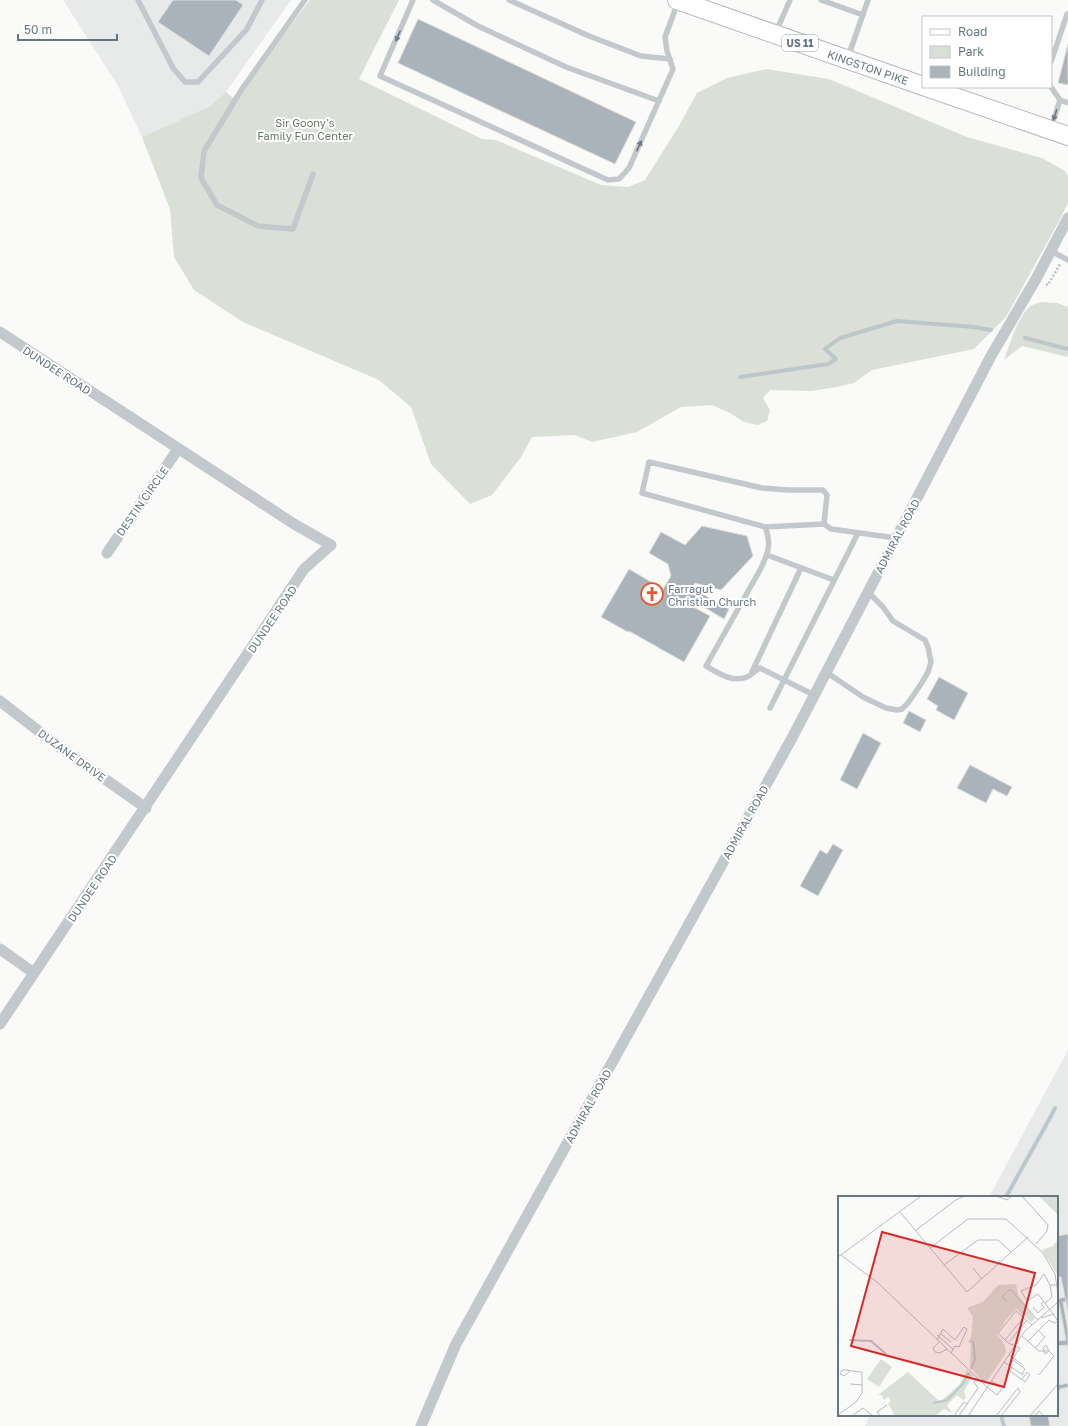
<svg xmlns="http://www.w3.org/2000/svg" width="1068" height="1426" font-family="'Golos Text',sans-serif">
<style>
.built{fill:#e8e9e9}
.green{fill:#dadfd7}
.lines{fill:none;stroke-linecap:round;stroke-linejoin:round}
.stream{stroke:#bbc7cb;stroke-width:4}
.building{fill:#aab3b9;stroke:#dcdcda}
.primary-casing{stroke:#b5babe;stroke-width:20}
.path{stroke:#bbbfc2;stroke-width:2.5;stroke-dasharray:2 2;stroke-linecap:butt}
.service{stroke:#c3c8cc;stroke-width:5.5}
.minor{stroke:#c3c8cc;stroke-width:11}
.primary{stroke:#fff;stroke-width:18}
.oneway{fill:#6a7a87}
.labels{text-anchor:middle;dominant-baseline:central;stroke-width:4;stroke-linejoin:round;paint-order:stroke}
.shield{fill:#fff;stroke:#939fa8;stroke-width:1}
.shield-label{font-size:10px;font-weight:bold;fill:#657683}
.street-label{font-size:11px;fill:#657683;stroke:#fff}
.park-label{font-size:11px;fill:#687a64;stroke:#fff}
.poi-label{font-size:11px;fill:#657683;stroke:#fff;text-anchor:start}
.inset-river{fill:none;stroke:#bbc7cb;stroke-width:2}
.inset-road{fill:none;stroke:#b5bdc2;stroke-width:1}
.view{fill:#d62828;fill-opacity:0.15;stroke:#d62828;stroke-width:2}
.inset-edge{fill:none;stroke:#657683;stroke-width:2}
</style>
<rect width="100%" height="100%" fill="#fafaf8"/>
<g class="built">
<path d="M63 0H291L226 92 210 106 142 137 117 84Z"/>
<path d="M1068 1050V1426H865L870 1415H1057V1197H989Z"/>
</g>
<g class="green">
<path d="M310 0H399L359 79 482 139 496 140 601 185 628 187 645 180 679 126 697 93 727 78 766 69 829 79 967 137 1042 158 1065 171 1068 176V203L1059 221 1006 317 974 349 872 370 854 383 837 387 811 391 770 390 763 398 770 410 767 421 758 425 744 422 730 413 712 405 681 407 637 432 592 442 575 435 532 437 521 457 492 495 470 504 431 464 411 407 379 380 243 322 194 290 174 257 170 209 142 137 210 106 226 92 234 99Z"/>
<path d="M1041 302 1057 303 1068 307V357L1022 346 1004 360C1009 346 1019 313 1032 305 1035 304 1038 303 1041 302Z"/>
</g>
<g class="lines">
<g class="stream">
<path d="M1025 338 1068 349"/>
<path d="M740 377 828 364 836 359 825 349 840 338 897 321 974 327 991 330"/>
<path d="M1006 1197 1051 1116 1055 1108"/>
<path d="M1001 1415 1004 1426"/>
</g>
</g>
<g class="building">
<path d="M173 0H236L243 5 209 56 158 22Z"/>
<path d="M418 19 636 122 615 164 398 63Z"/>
<path d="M1068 44V85L1058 83Z"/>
<path d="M702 526 747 536 753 556 721 590 695 583 684 602 710 616 684 662 629 631 628 632 601 617 629 569 663 589 671 576 668 564 649 553 661 532 685 545Z"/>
<path d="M692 588 729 609 724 619 687 597Z"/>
<path d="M939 677 968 693 954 720 936 710 938 706 927 699Z"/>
<path d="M909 711 926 720 920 732 903 723Z"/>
<path d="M863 733 881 743 857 789 840 780Z"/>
<path d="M970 765 1012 787 1007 796 993 789 986 803 957 788Z"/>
<path d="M833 844 843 850 818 896 800 886 820 850 827 854Z"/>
<path d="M1068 1234V1313L1061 1277H1057V1236Z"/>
<path d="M1065 1297 1066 1302H1063L1068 1331V1348L1067 1345 1057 1346V1348V1341L1066 1340 1059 1303H1057V1299Z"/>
<path d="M1057 1383H1059V1385L1068 1383V1387L1060 1389V1390L1057 1391Z"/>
<path d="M1041 1415H1048L1050 1426H1031L1029 1417Z"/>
</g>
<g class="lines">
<g class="primary-casing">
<g id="primary">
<path d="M677 0 923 86"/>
<path d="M926 87 1068 136"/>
</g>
</g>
<path class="path" d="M1046 284 1048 285 1060 264"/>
<g class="service">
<path d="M138 0 173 68 185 82H198L247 29 262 0"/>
<path d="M305 0 242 89 204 151 201 178 217 205 258 226 293 229 313 174"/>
<path d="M413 0 380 76 608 180 619 179 629 168 673 69 667 51 665 37 678 2"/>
<path d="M433 0 478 26 566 67 659 101"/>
<path d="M509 0 589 36 641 56 670 59"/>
<path d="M821 0 863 15"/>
<path d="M776 32 790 0"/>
<path d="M848 57 868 0"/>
<path d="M1051 62 1067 14H1068"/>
<path d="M1051 87 1060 100 1068 103"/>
<path d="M1051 128 1060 100"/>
<path d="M1051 251 1068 260"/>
<path d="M765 527 824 524"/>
<path d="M767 555 834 580"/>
<path d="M752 672 801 568"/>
<path d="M826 672 863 697 886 708 897 710 902 709 908 703 921 684 928 672 931 662 928 647 925 640 893 621 883 607 868 592"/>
<path d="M814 695 760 668C755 670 752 675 747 677 732 683 718 673 706 666L760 570C768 554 772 544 765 527L642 493 649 462 762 488 788 490H823L827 495 824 524 831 529 896 538"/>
<path d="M770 708 858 533"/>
</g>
<g class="minor">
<path d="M0 332 294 524 331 545 304 569 0 1024"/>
<path d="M107 553 178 449"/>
<path d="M0 701 58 746 146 808"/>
<path d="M0 949 34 973"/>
<path d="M421 1426 456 1344 792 738 991 356 1036 279 1068 218"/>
</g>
<use href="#primary" class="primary"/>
</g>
<defs><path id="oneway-solid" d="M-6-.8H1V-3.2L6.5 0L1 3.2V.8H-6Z"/></defs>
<g class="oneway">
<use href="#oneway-solid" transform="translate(398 36) rotate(113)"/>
<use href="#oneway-solid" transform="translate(1055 115) rotate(108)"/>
<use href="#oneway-solid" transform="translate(639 146) rotate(-66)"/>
</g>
<defs>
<g id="church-ring" transform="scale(1.15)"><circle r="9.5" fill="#fff" stroke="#e4572e" stroke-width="1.5"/><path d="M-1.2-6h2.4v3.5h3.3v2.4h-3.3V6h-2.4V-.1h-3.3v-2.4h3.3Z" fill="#e4572e"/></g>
</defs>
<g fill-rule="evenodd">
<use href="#church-ring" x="652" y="594"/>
</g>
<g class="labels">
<rect class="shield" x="782" y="35" width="36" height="16" rx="3"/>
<g class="shield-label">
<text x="800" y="43">US 11</text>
</g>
<g class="street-label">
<text transform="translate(868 67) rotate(19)">KINGSTON PIKE</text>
<text transform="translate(57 370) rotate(33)">DUNDEE ROAD</text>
<text transform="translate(142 501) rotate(-55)">DESTIN CIRCLE</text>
<text transform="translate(897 536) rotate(-62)">ADMIRAL ROAD</text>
<text transform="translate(272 619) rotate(-56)">DUNDEE ROAD</text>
<text transform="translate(72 755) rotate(36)">DUZANE DRIVE</text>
<text transform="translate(745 822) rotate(-61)">ADMIRAL ROAD</text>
<text transform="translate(92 888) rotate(-56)">DUNDEE ROAD</text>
<text transform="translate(588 1106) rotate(-61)">ADMIRAL ROAD</text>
</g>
<g class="park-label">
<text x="305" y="122">Sir Goony's<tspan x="305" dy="13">Family Fun Center</tspan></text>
</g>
<g class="poi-label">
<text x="668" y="588">Farragut<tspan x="668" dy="13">Christian Church</tspan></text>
</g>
</g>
<g transform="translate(838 1196)">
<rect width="220" height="220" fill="#fafaf8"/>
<path d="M200 0H220V19L203 2ZM220 43V78H219L204 54 215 50ZM178 88 180 99 197 122 193 126 178 113 168 124 159 138 167 149 168 157 150 184 145 186 132 171 133 148 130 146 133 141 135 121 129 112 145 106 160 89ZM43 163 54 171 41 191 29 183ZM129 174 135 179 126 195 128 202 125 204 119 199 109 209 114 217 106 213 97 220H54L56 218 50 208 53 205 50 201 46 204 44 199H40L70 176 102 206 122 188Z" fill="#dadfd7"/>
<path class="inset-river" d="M11 144 33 145 48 158M133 173 137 163 135 145M95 207 109 204 124 189 131 177"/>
<path class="inset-road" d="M158 0 169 4 174 0M184 0 210 29 209 35 198 48M62 16 129 96 190 41M77 35 118 4 127 0M92 52 130 23H168L205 57 217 78 220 98M3 59 40 87 149 191M0 61 83 0M106 69 140 44H160L173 56M135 72 144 83M212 89 214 101 207 107 200 98 189 105 183 95 198 89 206 78 212 89H218M169 105 164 101 172 93 200 124M207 107 220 125M195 111 200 117 206 111 203 108 206 105M203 122 216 118M103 138 113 146M99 139 115 153M184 140 201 155H211L216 160 201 179M99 144 105 133 117 144 126 131 129 133 121 151 117 150 113 157M167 144 186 121M190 145 211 124 216 127 220 125M101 146 95 152 97 156 102 157 109 153M171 146 189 124M197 152 207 141 200 134M210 156 207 158 205 152 208 149 211 155M171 159 184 168M175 162 182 152 170 147 160 137 178 115 194 129M166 166 185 179M171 169 175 164 187 173 184 178M174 171 172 175 187 186 192 179 189 176 184 183M12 188 25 189M149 191 159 199 165 191 153 185M0 219 18 206 24 197V176H22L7 174H4L2 178 6 180 12 175M14 220 25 212 35 220M42 220 39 216 49 209M119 220 117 218 126 206 129 208M121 220 140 192 136 186 140 182M130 220 186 136 220 106M158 220 180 192 182 196 163 220M192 220 220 188M197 220 201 215 206 220"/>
<path class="view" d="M44 36 197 77 166 191 13 150Z"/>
<rect width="220" height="220" class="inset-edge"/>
</g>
<rect x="922" y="16" width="130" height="72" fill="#ffffff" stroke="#c1c8cd"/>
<rect x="930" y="29" width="20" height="6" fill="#ffffff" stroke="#c1c8cd"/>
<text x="958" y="36" font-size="12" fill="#657683">Road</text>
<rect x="930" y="46" width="20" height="12" fill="#dadfd7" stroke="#c1c8cd"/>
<text x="958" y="56" font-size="12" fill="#657683">Park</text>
<rect x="930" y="66" width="20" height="12" fill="#aab3b9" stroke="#c1c8cd"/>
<text x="958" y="76" font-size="12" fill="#657683">Building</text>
<path d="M18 34v6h99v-6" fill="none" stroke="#657683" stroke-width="2"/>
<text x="24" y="34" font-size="12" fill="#657683" stroke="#ffffff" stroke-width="3" paint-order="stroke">50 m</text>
</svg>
